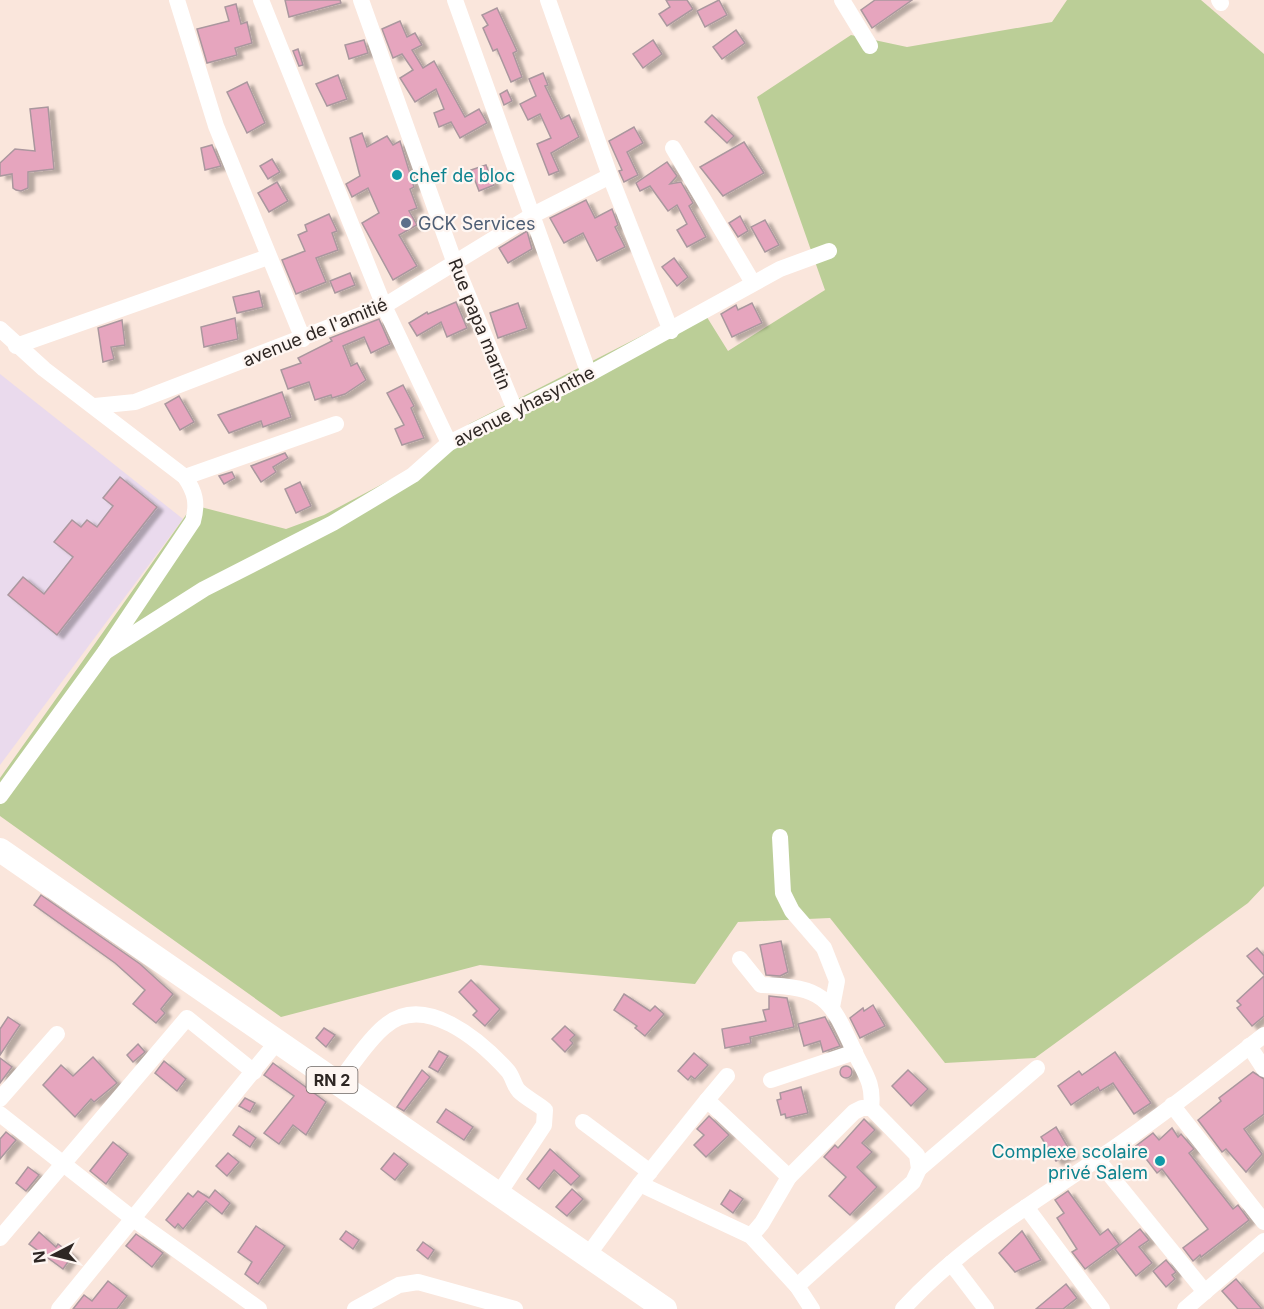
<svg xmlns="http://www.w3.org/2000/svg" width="1264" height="1309" font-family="Inter,sans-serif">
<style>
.industrial{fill:#eadaed}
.green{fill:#bbce97}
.building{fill:#e6a5be;stroke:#aa979e;stroke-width:1.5;filter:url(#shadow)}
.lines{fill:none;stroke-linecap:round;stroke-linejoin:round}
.minor{stroke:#fff;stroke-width:16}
.highway{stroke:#fff;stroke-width:24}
.culture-dot{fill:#0f9aa8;stroke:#fef6f2;stroke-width:2}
.service-dot{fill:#5c6f8a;stroke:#fef6f2;stroke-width:2}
.labels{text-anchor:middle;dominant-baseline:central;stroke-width:4.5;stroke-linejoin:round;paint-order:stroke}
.shield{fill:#fef6f2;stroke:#6c6562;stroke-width:1.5}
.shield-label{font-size:16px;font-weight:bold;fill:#2e2724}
.culture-label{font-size:18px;fill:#0d838f;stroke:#fef6f2;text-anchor:start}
.service-label{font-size:18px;fill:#4e5e75;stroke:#fef6f2;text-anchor:start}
.street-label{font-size:18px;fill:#2e2724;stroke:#fef6f2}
</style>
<defs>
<filter id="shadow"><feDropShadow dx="6" dy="3.5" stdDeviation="1.5" flood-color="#0004"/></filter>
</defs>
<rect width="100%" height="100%" fill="#fae6dc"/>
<path class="industrial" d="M0 374 183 519 0 765Z"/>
<path class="green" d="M1067 0H1201L1264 54V886L1248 903 1035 1058 945 1063 830 918 738 922 695 984 480 965 281 1017 0 816V778L193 505 286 529 324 515 439 454 469 424 700 306 728 351 825 290 757 97 851 35 907 47 1052 22Z"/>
<g class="building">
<path d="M285 0H340L341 3 289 17Z"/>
<path d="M666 0H687L693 9 667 26 659 14 670 7Z"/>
<path d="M719 0 727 15 705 27 697 11Z"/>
<path d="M875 0H912L872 28 861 10Z"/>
<path d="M236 4 241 24 247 22 252 43 235 48 237 55 207 63 197 29 229 21 225 7Z"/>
<path d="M497 8 517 51 513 53 522 77 511 82 497 49 493 51 483 28 488 25 482 15Z"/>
<path d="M400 21 407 37 415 33 422 45 412 50 423 68 434 61 465 117 479 109 487 123 460 138 451 122 439 127 434 113 444 109 436 89 415 102 400 78 413 70 402 54 393 58 382 29Z"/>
<path d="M736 30 745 43 722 59 713 47Z"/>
<path d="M364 40 368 53 349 59 345 45Z"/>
<path d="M653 40 662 54 643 68 633 54Z"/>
<path d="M298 49 303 65 299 66 293 51Z"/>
<path d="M543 73 548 85 545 86 561 119 569 115 579 137 551 153 559 171 549 175 537 144 551 138 540 114 528 120 520 104 536 96 529 79Z"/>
<path d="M338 75 347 99 327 106 316 84Z"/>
<path d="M247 82 265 123 247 133 227 92Z"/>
<path d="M507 90 512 101 504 105 500 94Z"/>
<path d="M48 107 54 169 28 172V188L21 191 16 190 13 188 12 174 0 176V163L15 149 35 151 30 109Z"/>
<path d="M712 115 734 136 727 143 705 122Z"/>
<path d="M634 127 643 143 627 152 638 175 624 182 619 171 622 170 609 141Z"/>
<path d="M362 133 367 147 387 136 393 145 400 141 414 187 410 189 417 208 409 211 417 225 399 235 417 266 393 280 362 223 379 213 368 188 352 197 346 184 360 176 350 138Z"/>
<path d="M744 142 764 173 723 196 700 167Z"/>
<path d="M212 145 221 166 205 170 201 148Z"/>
<path d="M272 159 280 172 268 179 260 166Z"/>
<path d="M667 162 677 176 670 184 681 182 693 203 689 206 706 237 687 247 677 230 687 224 677 205 668 211 650 186 640 191 636 183Z"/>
<path d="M486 165 494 185 479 191 471 170Z"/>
<path d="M277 182 288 201 269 212 258 193Z"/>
<path d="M586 200 595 218 612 209 618 225 615 227 625 247 597 261 583 233 564 243 550 218Z"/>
<path d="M329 214 337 231 332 233 338 250 316 258 326 282 296 294 282 260 305 251 298 235 307 231 305 225Z"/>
<path d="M740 216 748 231 738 237 729 223Z"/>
<path d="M765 220 779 245 765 252 751 227Z"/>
<path d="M527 231 532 249 508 263 499 248Z"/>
<path d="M674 258 688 277 677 286 662 267Z"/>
<path d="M350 273 355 285 335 293 330 281Z"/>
<path d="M259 291 263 307 237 313 233 297Z"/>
<path d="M456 302 467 328 447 337 441 322 417 336 409 323 427 312 428 314Z"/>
<path d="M518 303 527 328 498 338 490 313Z"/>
<path d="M752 303 762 323 732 337 721 314 736 305 738 310Z"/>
<path d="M235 318 238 339 204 347 201 327Z"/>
<path d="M379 319 390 344 371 353 364 337 343 346 351 366 357 363 366 380 345 394 332 398 331 395 315 400 309 382 288 389 281 370 301 363 298 358 332 341 330 338Z"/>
<path d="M122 320 125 345 111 347 114 359 103 362 98 328Z"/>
<path d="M403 385 414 406 411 408 424 438 402 445 395 429 404 425 387 393Z"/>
<path d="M282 392 291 417 263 427 261 421 229 433 218 415Z"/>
<path d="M179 396 194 422 180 430 165 404Z"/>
<path d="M285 453 288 458 273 467 276 472 261 482 251 466Z"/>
<path d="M232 472 235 478 224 484 219 476Z"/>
<path d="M120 477 157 507 57 635 8 595 23 577 44 594 73 557 54 542 72 520 81 527 87 520 97 527 113 506 103 498Z"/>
<path d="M300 482 311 506 296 513 285 489Z"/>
<path d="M41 895 140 964 173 994 161 1009 165 1013 156 1023 133 1004 145 990 115 963 34 905Z"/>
<path d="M781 941 788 972 780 976 766 975 760 945Z"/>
<path d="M1257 948 1264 956V975L1247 956Z"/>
<path d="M1264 976V1016L1252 1026 1237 1008 1241 1005 1237 1001Z"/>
<path d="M471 980 500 1009 485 1026 473 1015 477 1011 459 992Z"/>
<path d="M624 994 650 1011 655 1006 664 1014 645 1036 635 1028 637 1026 614 1010Z"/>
<path d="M769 996 787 998 794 1027 750 1037 751 1043 725 1048 722 1029 766 1021 763 1010 769 1009Z"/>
<path d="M873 1005 885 1026 860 1038 850 1018 863 1008 864 1011Z"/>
<path d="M8 1017 20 1025 0 1055V1029Z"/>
<path d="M825 1017 840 1046 823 1052 820 1041 804 1046 798 1024Z"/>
<path d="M565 1026 575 1035 570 1040 573 1043 565 1052 552 1039Z"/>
<path d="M324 1028 335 1035 326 1047 316 1038Z"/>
<path d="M138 1044 145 1052 133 1062 127 1055Z"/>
<path d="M439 1051 448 1056 438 1072 429 1067Z"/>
<path d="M1115 1052 1151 1103 1134 1114 1113 1083 1100 1091 1098 1087 1071 1105 1058 1086 1079 1071 1082 1075Z"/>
<path d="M694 1053 708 1065 695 1079 691 1076 688 1080 678 1071Z"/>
<path d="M93 1057 117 1083 94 1102 91 1099 75 1117 43 1085 61 1065 73 1076Z"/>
<path d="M0 1058 12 1067 0 1083Z"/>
<path d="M164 1061 186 1079 177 1091 155 1073Z"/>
<path d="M273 1063 326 1102 306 1135 293 1125 279 1144 264 1133 294 1096 264 1075Z"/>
<circle cx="846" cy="1072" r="6"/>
<path d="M422 1070 430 1077 404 1111 397 1107Z"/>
<path d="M908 1070 928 1089 911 1106 892 1086Z"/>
<path d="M1253 1072 1264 1079V1114L1244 1129 1262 1154 1246 1172 1226 1149 1222 1152 1198 1120 1221 1101 1219 1098Z"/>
<path d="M801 1087 808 1113 786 1118 785 1114 781 1115 777 1100 781 1099 780 1093Z"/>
<path d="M245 1098 255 1103 250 1112 239 1106Z"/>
<path d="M446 1109 473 1127 464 1140 437 1122Z"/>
<path d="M709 1116 729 1135 706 1157 694 1145 704 1135 697 1129Z"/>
<path d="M864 1119 875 1130 862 1143 872 1152 857 1167 877 1187 850 1215 829 1196 846 1177 824 1157 835 1145 838 1148Z"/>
<path d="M239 1126 256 1138 250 1147 233 1135Z"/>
<path d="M1056 1127 1072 1154 1056 1161 1041 1137Z"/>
<path d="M1172 1128 1178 1137 1181 1134 1194 1149 1189 1153 1233 1209 1238 1205 1249 1220 1201 1257 1200 1255 1193 1261 1183 1248 1208 1229 1162 1169 1157 1173 1136 1146 1153 1133 1159 1140Z"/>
<path d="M6 1132 16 1140 0 1159V1139Z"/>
<path d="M113 1142 128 1154 106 1184 90 1171Z"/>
<path d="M550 1149 580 1176 571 1185 554 1170 539 1189 527 1179Z"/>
<path d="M228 1153 239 1162 227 1176 216 1166Z"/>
<path d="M394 1153 408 1164 395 1180 381 1169Z"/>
<path d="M28 1167 39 1175 26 1191 16 1183Z"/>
<path d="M572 1189 583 1199 567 1216 556 1207Z"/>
<path d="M215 1190 230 1203 222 1214 206 1201 183 1229 178 1224 175 1228 166 1220 188 1193 193 1197 198 1191 209 1198Z"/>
<path d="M730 1190 743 1199 733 1213 721 1204Z"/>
<path d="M1068 1191 1100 1235 1108 1229 1119 1244 1085 1269 1072 1252 1077 1249 1057 1218 1064 1213 1055 1200Z"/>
<path d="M256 1226 285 1246 258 1284 245 1274 252 1262 238 1252Z"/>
<path d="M1140 1229 1149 1240 1139 1247 1152 1263 1136 1276 1115 1249Z"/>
<path d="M346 1231 359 1240 353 1249 340 1239Z"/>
<path d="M1022 1231 1041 1260 1015 1272 999 1253Z"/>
<path d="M39 1232 56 1247 58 1244 73 1255 63 1269 29 1244Z"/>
<path d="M136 1234 163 1253 152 1267 126 1246Z"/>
<path d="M423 1242 434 1250 428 1259 417 1250Z"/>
<path d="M1166 1260 1176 1272 1172 1275 1175 1279 1166 1287 1153 1271Z"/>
<path d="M1236 1279 1262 1309H1238L1222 1291Z"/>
<path d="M108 1281 127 1296 117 1309H73L84 1295 92 1301Z"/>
<path d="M1066 1284 1077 1298 1063 1309H1036Z"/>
</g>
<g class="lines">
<g class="minor">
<path d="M177 0 216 126 303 339"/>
<path d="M261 0 384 306 449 443"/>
<path d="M361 0 454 261 515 410"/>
<path d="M455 0 589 374"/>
<path d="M842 0 870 46"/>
<path d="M1219 0 1221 3"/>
<path d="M673 148 753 283"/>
<path d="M610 176 671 331"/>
<path d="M0 329 44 369 185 477C195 492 198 503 193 521L105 652 0 796"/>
<path d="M16 346 268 257"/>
<path d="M95 406 135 402 384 306 531 216 610 176 548 0"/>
<path d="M185 477 336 424"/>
<path d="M105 652 204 589 333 523 413 475 449 443 589 374 780 269 829 251"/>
<path d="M780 837 783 893 792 911 824 948 837 981 832 1007"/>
<path d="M740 959 761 985C827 987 830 999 856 1055 866 1075 874 1085 871 1108"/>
<path d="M1249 1046 1264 1069"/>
<path d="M727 1076 707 1100 789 1177 762 1223 751 1236"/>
<path d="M771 1080 855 1052"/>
<path d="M337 1084C352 1066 366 1042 384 1027 424 991 481 1041 508 1071 513 1077 514 1086 519 1091 526 1098 537 1103 545 1110L544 1125 498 1195"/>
<path d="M0 1099 57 1034"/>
<path d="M1172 1105 1264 1222"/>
<path d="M0 1114 132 1218 259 1309"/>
<path d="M583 1122 650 1172"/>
<path d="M1097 1159 1205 1292"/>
<path d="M919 1169 1037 1068"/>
<path d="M789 1177 854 1112 862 1108H871L917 1155 919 1169 913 1182 797 1286"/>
<path d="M640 1184 751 1236 797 1286 812 1309"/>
<path d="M1026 1207 1102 1309"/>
<path d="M0 1238 187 1018 254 1072"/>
<path d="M588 1255 640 1184 707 1100"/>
<path d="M951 1263 986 1309"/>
<path d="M59 1309 277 1042"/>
<path d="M355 1309 399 1285 418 1282 515 1309"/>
<path d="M903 1309C963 1243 1041 1198 1114 1148 1166 1113 1215 1073 1264 1035"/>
<path d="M1185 1309 1264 1241"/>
</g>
<path class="highway" d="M0 850 665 1309"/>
</g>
<g class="culture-dot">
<circle cx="397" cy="175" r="6"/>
<circle cx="1160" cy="1161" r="6"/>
</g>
<circle class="service-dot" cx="406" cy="223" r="6"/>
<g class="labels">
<rect class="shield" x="306.5" y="1067" width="51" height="26" rx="4.5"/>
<g class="shield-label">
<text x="332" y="1080">RN 2</text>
</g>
<g class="culture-label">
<text x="409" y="175">chef de bloc</text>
<text x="1148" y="1151" text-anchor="end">Complexe scolaire<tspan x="1148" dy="21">privé Salem</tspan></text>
</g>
<g class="service-label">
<text x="418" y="223">GCK Services</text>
</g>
<g class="street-label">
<text transform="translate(480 324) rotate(68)">Rue papa martin</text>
<text transform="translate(315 332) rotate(-22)">avenue de l'amitié</text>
<text transform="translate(524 406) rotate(-27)">avenue yhasynthe</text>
</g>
</g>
<g transform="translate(54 1255) rotate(263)" stroke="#fef6f2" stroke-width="4.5" paint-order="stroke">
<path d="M0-4.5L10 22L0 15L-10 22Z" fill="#2e2724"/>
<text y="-9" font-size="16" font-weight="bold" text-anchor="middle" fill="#2e2724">N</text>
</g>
</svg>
